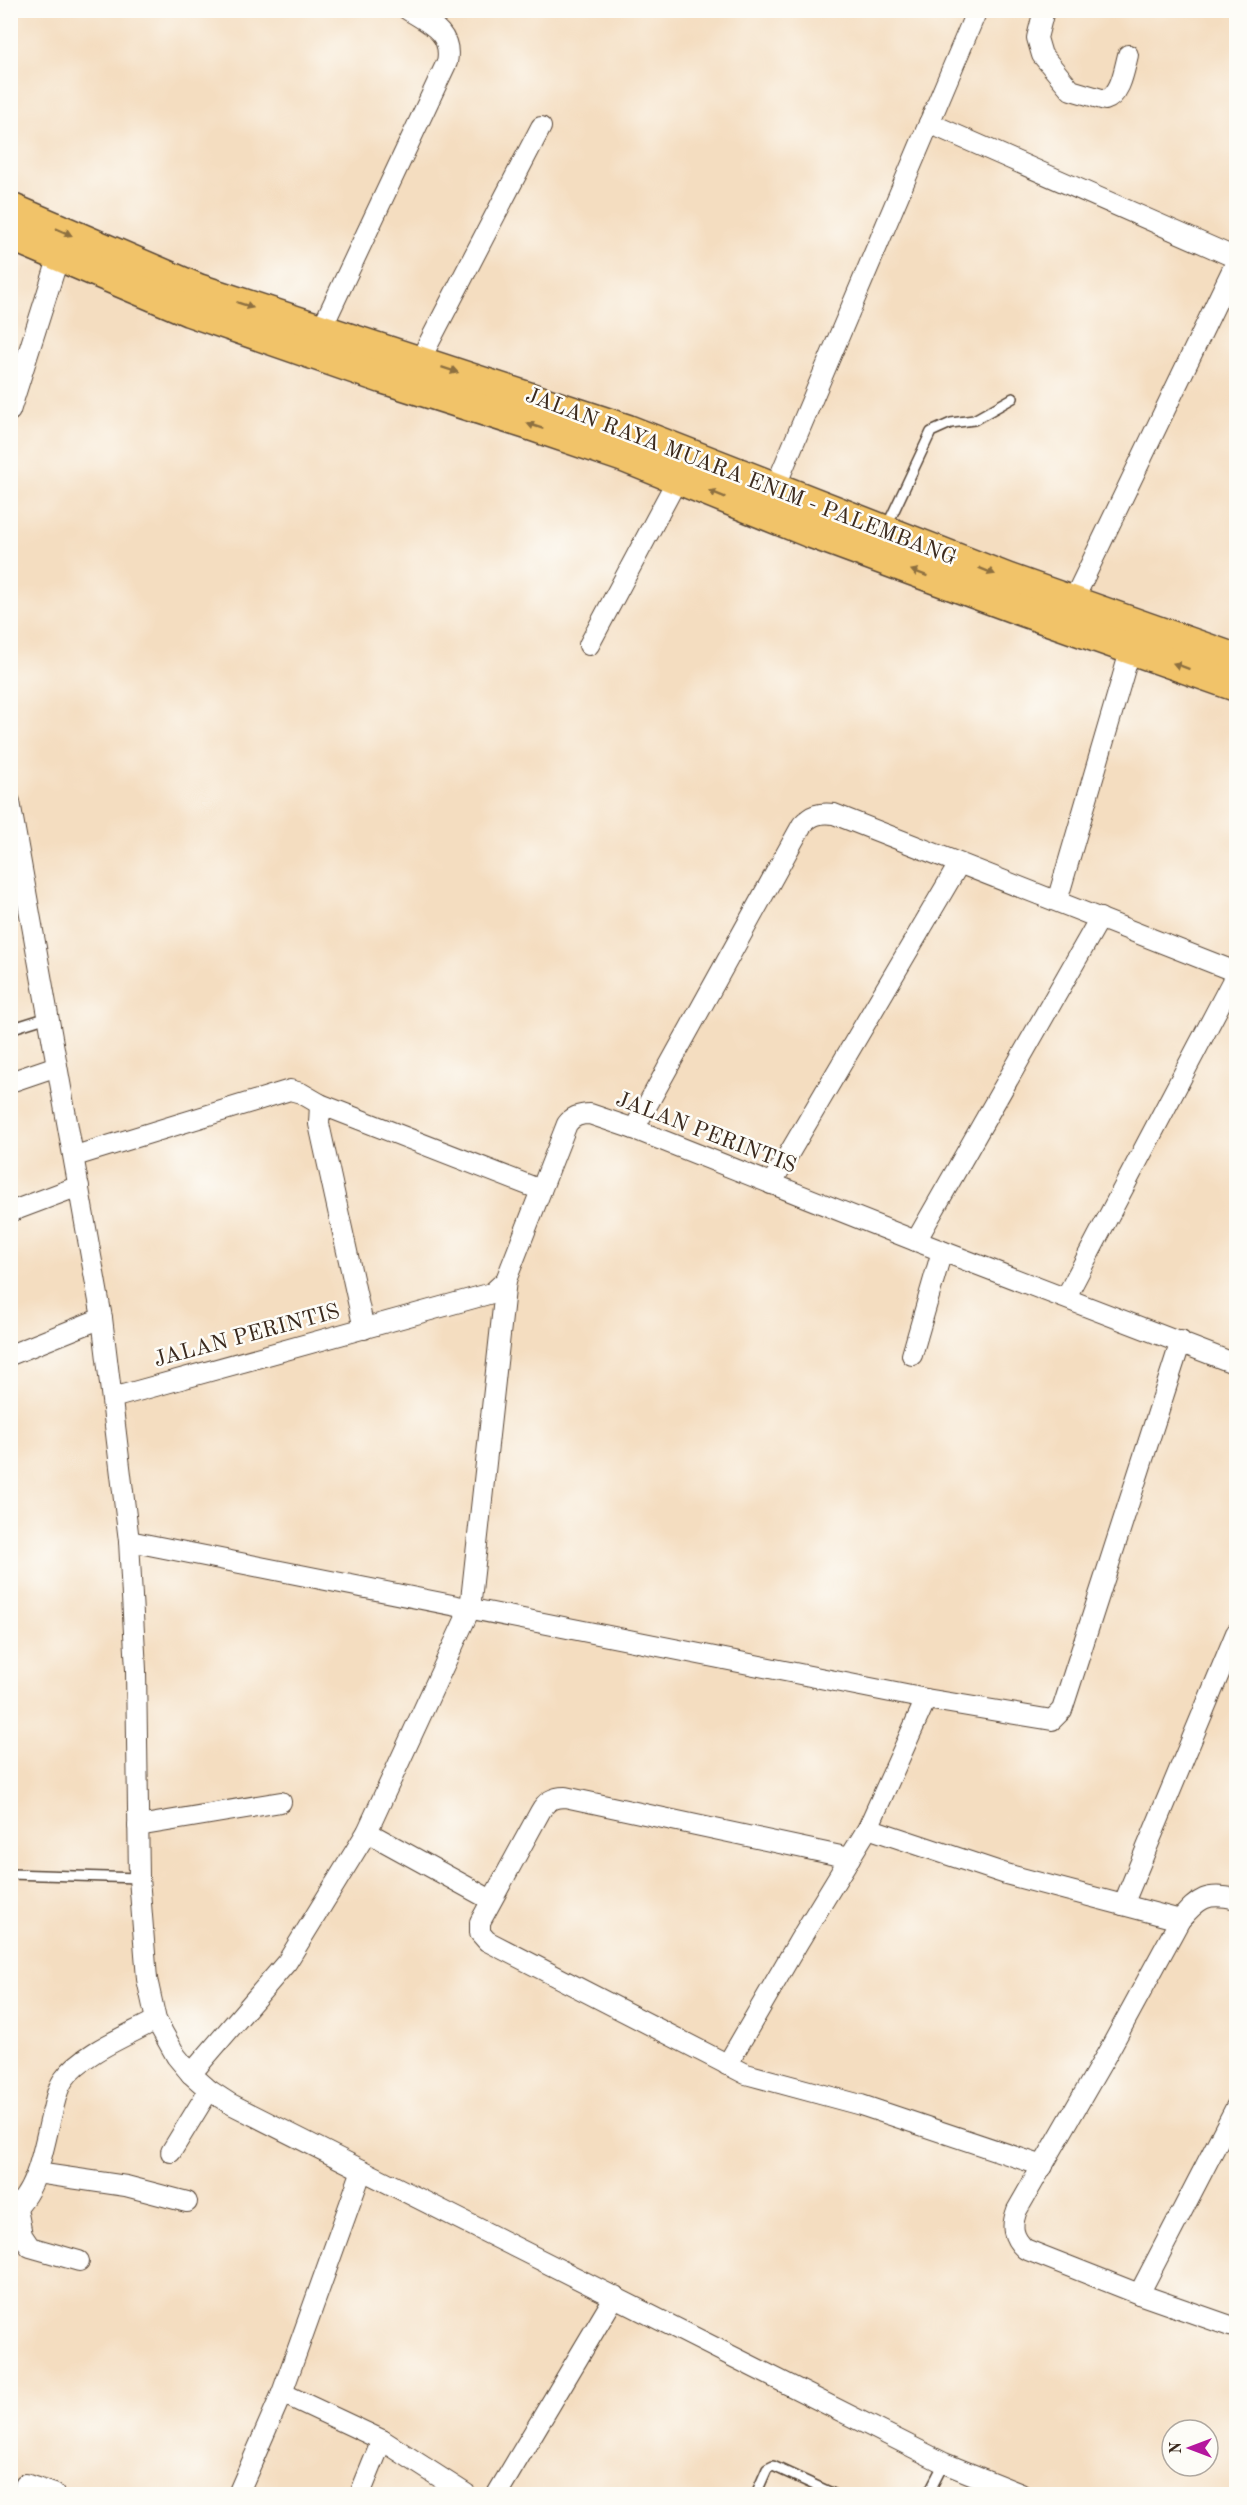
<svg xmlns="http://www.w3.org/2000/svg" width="1247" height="2505" font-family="'Old Standard TT',serif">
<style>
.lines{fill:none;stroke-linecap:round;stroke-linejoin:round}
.lane-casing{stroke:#574536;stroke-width:12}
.street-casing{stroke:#574536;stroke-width:22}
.primary-casing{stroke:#574536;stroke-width:33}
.lane{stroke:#fff;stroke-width:9}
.street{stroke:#fff;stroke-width:20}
.primary{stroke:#f1c369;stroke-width:30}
.oneway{fill:#8d6f40}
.labels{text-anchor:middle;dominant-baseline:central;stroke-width:5;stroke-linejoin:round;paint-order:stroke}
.street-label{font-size:22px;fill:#3b2a1e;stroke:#fdfcf7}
</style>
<rect width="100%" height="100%" fill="#fdfcf7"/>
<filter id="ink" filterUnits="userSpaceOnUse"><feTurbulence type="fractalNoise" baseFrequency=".0167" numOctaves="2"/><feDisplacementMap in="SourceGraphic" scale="12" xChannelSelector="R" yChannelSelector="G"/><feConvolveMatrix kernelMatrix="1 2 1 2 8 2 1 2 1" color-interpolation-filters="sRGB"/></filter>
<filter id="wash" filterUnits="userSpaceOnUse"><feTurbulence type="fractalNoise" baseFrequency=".008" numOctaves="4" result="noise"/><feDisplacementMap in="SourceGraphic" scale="24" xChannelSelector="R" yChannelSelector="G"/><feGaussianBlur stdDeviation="1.35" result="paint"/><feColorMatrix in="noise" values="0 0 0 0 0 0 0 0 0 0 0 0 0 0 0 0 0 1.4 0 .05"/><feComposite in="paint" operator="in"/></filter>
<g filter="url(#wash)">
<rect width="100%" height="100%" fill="#f4ddc0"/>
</g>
<g filter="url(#ink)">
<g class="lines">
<g class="lane-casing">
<g id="lane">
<path d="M886 528 931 432 951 423 974 420 1013 398"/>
<path d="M10 1029 48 1017"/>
<path d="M10 1874 139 1878"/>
<path d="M756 2494 767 2469 773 2466 834 2494"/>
<path d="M928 2494 944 2463"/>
</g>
</g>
<g class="street-casing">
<g id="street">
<path d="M1044 10 1037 38 1042 55 1071 90 1105 100C1121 95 1124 70 1128 55"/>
<path d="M929 123 1236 258"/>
<path d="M321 330 447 62C453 33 429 23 408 10"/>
<path d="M420 360 541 127"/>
<path d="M10 411 59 256"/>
<path d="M771 497 977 10"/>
<path d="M1072 603 1236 262"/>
<path d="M589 645 678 478"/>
<path d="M10 802 102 1318 129 1541 136 1670 139 1878 147 1979 156 2020 176 2056 191 2074 209 2090 229 2103 944 2463 1021 2494"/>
<path d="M1057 901 1131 648"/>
<path d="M10 1082 57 1066"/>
<path d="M320 1104 319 1124 364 1329"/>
<path d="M634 1129 802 825C811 815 820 812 834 814L1236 972"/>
<path d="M75 1156 290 1090 301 1093 320 1104 541 1190"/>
<path d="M771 1184 959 864"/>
<path d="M10 1212 79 1186"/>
<path d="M916 1241 1100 918"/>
<path d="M1066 1297 1236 974"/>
<path d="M10 1355 102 1318"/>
<path d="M912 1355 942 1251"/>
<path d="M112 1398 492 1293 506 1280 567 1124C573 1116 580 1114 590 1114L634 1129 916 1241 1236 1364"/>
<path d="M129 1541 926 1699 1052 1720 1062 1710 1181 1341"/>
<path d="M138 1826 281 1802"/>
<path d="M868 1828 1006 1874 1180 1920"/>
<path d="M367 1832 491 1900"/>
<path d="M850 1858 565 1797C553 1797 546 1801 540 1812L480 1922V1933L487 1941 746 2074 861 2105 1043 2166"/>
<path d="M1236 1899C1207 1892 1199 1898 1180 1920L1112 2045 1017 2210C1011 2226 1012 2237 1025 2249L1139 2294 1236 2328"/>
<path d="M1123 1905 1236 1633"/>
<path d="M727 2065 799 1941 868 1828 926 1699"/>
<path d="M191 2074 287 1962 367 1832 470 1609 506 1280"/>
<path d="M171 2152 209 2090"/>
<path d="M37 2173 126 2186 187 2202"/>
<path d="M17 2208 22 2235 30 2247 79 2261"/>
<path d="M10 2212C38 2194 44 2143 52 2113 55 2102 57 2088 64 2079 82 2053 129 2035 156 2020"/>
<path d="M1139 2294 1236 2107"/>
<path d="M282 2393 382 2440 466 2494"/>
<path d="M25 2484 54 2494"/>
<path d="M238 2494 282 2393 362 2170"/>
<path d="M360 2494 382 2440"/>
<path d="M497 2494 615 2296"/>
</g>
</g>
<g class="primary-casing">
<g id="primary">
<path d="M10 208 198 289 628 430 1009 579 1236 659"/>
<path d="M10 235 189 311 382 378 527 424 624 457 809 532 1020 610 1236 686"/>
</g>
</g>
<use href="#lane" class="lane"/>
<use href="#street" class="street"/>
<use href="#primary" class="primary"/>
</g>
<defs><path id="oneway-solid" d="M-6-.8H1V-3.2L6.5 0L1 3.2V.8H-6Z" transform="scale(1.5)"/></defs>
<g class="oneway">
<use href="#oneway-solid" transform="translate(64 232) rotate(24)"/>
<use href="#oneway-solid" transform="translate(245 305) rotate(19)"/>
<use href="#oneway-solid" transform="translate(450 370) rotate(18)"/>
<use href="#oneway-solid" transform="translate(535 426) rotate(-161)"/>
<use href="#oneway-solid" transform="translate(717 494) rotate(-158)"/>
<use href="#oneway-solid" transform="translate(987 571) rotate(22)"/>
<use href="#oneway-solid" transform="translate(919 573) rotate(-160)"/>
<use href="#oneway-solid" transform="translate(1181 666) rotate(-160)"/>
</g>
</g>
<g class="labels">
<g class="street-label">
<text transform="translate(741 477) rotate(21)">JALAN RAYA MUARA ENIM - PALEMBANG</text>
<text transform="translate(706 1133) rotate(21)">JALAN PERINTIS</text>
<text transform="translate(247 1336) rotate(-15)">JALAN PERINTIS</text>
</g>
</g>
<rect width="1247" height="2505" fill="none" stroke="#fdfcf7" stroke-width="36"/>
<g transform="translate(1190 2448) rotate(270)"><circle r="28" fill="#fdfcf7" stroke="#afa8a0" stroke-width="1.5"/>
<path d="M0-4.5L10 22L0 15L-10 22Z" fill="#b5179e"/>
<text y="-9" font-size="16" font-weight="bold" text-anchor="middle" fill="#3b2a1e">N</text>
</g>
</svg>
